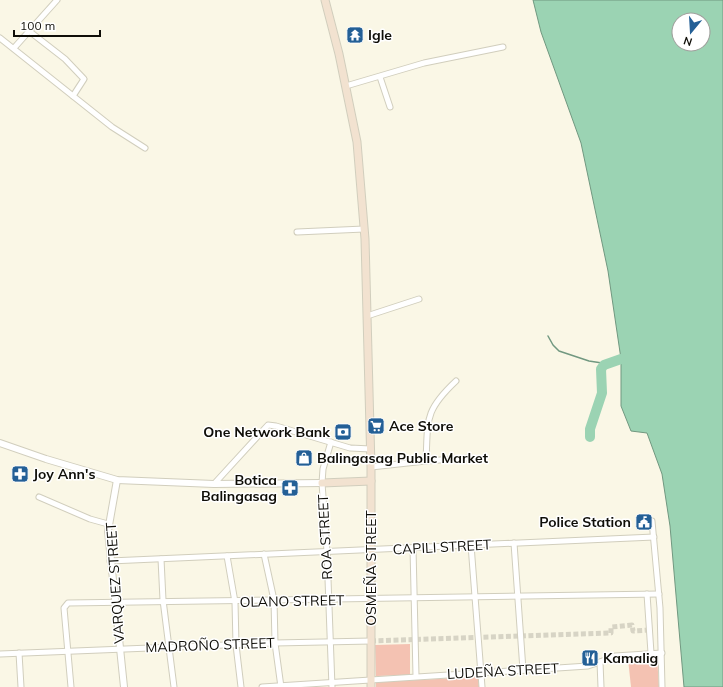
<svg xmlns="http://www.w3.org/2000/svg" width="723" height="687" font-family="Mulish,sans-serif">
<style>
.green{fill:#f4c2b2}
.water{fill:#9bd3b3;stroke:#719880;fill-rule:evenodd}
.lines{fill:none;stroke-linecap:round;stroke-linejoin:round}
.stream{stroke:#719880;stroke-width:1.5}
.river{stroke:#9bd3b3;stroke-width:10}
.minor-tunnel{stroke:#d7d4c5;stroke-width:5;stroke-dasharray:5 2.5;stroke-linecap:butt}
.minor-casing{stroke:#d1cebd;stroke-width:7}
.tertiary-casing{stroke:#d1cebd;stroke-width:8}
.secondary-casing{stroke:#d1cebd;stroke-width:9}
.minor{stroke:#fff;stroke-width:5}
.tertiary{stroke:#fff;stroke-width:6}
.secondary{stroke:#f2e2d0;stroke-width:7}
.labels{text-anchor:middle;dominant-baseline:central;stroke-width:3;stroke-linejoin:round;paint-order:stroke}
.poi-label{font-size:14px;font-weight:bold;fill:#0f0e08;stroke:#fff;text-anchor:start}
.street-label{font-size:14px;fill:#0f0e08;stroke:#fff}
</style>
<rect width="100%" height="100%" fill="#faf7e6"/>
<g class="green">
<path d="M410 644V675L376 676 375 645Z"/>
<path d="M657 657 659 687H631L628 659Z"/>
<path d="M478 677 479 687H376V682Z"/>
</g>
<path class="water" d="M533 0H723V687H684L670 526 662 474 647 433 631 431 621 406V359L608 271 581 143 541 32ZM679 20H703V44H679Z"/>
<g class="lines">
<path class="stream" d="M548 336 553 345 559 351 589 361 602 363 621 359"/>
<path class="river" d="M590 437V429L602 393 601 369 604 365 621 359"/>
<path class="minor-tunnel" d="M371 641 611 633V627L632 625 633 631 650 630"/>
<g class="minor-casing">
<g id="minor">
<path d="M29 31 65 59 84 79 73 96"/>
<path d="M0 38 112 127 145 148"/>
<path d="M14 48 57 0"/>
<path d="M380 77 390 107"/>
<path d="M346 86 424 63 503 47"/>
<path d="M297 232 364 229"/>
<path d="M367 316 419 299"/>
<path d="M331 442 323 469 322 483 327 552 332 687"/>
<path d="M426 461 467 458"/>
<path d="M371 467 426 461C428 420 424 411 456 381"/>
<path d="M214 484 268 425 276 426 350 448 371 449"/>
<path d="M39 497 90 519 108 524"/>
<path d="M652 521 660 608 662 687"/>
<path d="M514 543 523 670"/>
<path d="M471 545 482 687"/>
<path d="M413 548 416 676"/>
<path d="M264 554 274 600 275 643 281 687"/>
<path d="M227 556 235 602 236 645 241 687"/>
<path d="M161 559 163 600 174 687"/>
<path d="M110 561 654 537"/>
<path d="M647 594 651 653"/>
<path d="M19 653 21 687"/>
<path d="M0 654 275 643 371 641"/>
<path d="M71 687 64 608 68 603 659 594"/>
<path d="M262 687 588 666 600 662"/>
<path d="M601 687 600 662 615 656 662 653"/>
</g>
</g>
<g class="tertiary-casing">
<g id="tertiary">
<path d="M0 443 46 459 117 480 214 484 322 483"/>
<path d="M117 480 108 531 124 687"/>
</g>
</g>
<g class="secondary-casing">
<g id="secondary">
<path d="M325 0 339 54 357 142 365 239 371 467V687"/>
<path d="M322 483 371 481"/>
</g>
</g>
<use href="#minor" class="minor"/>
<use href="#tertiary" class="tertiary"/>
<use href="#secondary" class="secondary"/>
</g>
<defs>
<g id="temple-square" transform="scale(0.9)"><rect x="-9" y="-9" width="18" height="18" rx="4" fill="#235f96" stroke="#fff"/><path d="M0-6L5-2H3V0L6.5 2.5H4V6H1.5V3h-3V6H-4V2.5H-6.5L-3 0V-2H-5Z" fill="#fff"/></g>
<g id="supermarket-square" transform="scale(0.9)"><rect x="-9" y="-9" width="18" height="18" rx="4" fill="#235f96" stroke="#fff"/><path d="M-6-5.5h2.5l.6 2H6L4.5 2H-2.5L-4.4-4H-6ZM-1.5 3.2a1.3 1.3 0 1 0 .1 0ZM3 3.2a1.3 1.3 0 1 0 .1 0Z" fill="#fff"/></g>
<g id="bank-square" transform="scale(0.9)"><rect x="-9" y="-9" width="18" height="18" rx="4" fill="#235f96" stroke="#fff"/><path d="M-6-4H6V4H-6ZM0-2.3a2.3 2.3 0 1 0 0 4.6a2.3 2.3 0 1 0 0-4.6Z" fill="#fff"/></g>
<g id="shop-square" transform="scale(0.9)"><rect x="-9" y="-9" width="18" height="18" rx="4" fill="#235f96" stroke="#fff"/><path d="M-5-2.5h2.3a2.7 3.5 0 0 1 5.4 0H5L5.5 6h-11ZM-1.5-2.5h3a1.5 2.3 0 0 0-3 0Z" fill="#fff"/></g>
<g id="pharmacy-square" transform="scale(0.9)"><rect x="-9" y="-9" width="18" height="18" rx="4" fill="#235f96" stroke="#fff"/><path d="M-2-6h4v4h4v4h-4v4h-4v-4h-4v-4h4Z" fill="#fff"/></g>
<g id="civic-square" transform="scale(0.9)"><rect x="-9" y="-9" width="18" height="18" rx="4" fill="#235f96" stroke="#fff"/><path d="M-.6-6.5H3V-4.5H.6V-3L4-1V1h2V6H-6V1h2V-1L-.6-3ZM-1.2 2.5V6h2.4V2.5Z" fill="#fff"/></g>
<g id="restaurant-square" transform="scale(0.9)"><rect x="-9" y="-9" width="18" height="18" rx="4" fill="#235f96" stroke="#fff"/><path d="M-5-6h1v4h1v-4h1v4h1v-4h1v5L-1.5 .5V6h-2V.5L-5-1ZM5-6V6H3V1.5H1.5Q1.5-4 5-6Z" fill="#fff"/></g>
</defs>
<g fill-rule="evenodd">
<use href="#temple-square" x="355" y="35"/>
<use href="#supermarket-square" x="376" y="426"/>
<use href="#bank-square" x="343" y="432"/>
<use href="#shop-square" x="304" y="458"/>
<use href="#pharmacy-square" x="20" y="474"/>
<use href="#pharmacy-square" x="290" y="488"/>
<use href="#civic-square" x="644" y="522"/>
<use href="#restaurant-square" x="590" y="658"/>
</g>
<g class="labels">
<g class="poi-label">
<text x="368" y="35">Igle</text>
<text x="389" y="426">Ace Store</text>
<text x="330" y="432" text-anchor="end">One Network Bank</text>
<text x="317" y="458">Balingasag Public Market</text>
<text x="33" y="474">Joy Ann's</text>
<text x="277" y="480" text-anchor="end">Botica<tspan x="277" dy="16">Balingasag</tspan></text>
<text x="631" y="522" text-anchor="end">Police Station</text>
<text x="603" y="658">Kamalig</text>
</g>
<g class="street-label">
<text transform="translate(325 537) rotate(-93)">ROA STREET</text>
<text transform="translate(442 547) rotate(-3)">CAPILI STREET</text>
<text transform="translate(371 568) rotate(-90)">OSMEÑA STREET</text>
<text transform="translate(115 583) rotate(-94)">VARQUEZ STREET</text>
<text transform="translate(292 601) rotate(-1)">OLANO STREET</text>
<text transform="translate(210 645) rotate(-2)">MADROÑO STREET</text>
<text transform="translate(503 671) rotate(-3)">LUDEÑA STREET</text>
</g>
</g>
<g transform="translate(691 32) rotate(198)"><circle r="19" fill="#ffffff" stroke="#9f9f9c"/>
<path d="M0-3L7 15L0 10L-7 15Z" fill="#235f96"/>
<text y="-6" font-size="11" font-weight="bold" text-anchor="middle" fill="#0f0e08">N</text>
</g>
<path d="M14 30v6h86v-6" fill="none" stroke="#0f0e08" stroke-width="2"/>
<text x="20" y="30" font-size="12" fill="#0f0e08" stroke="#ffffff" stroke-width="3" paint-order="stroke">100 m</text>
</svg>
